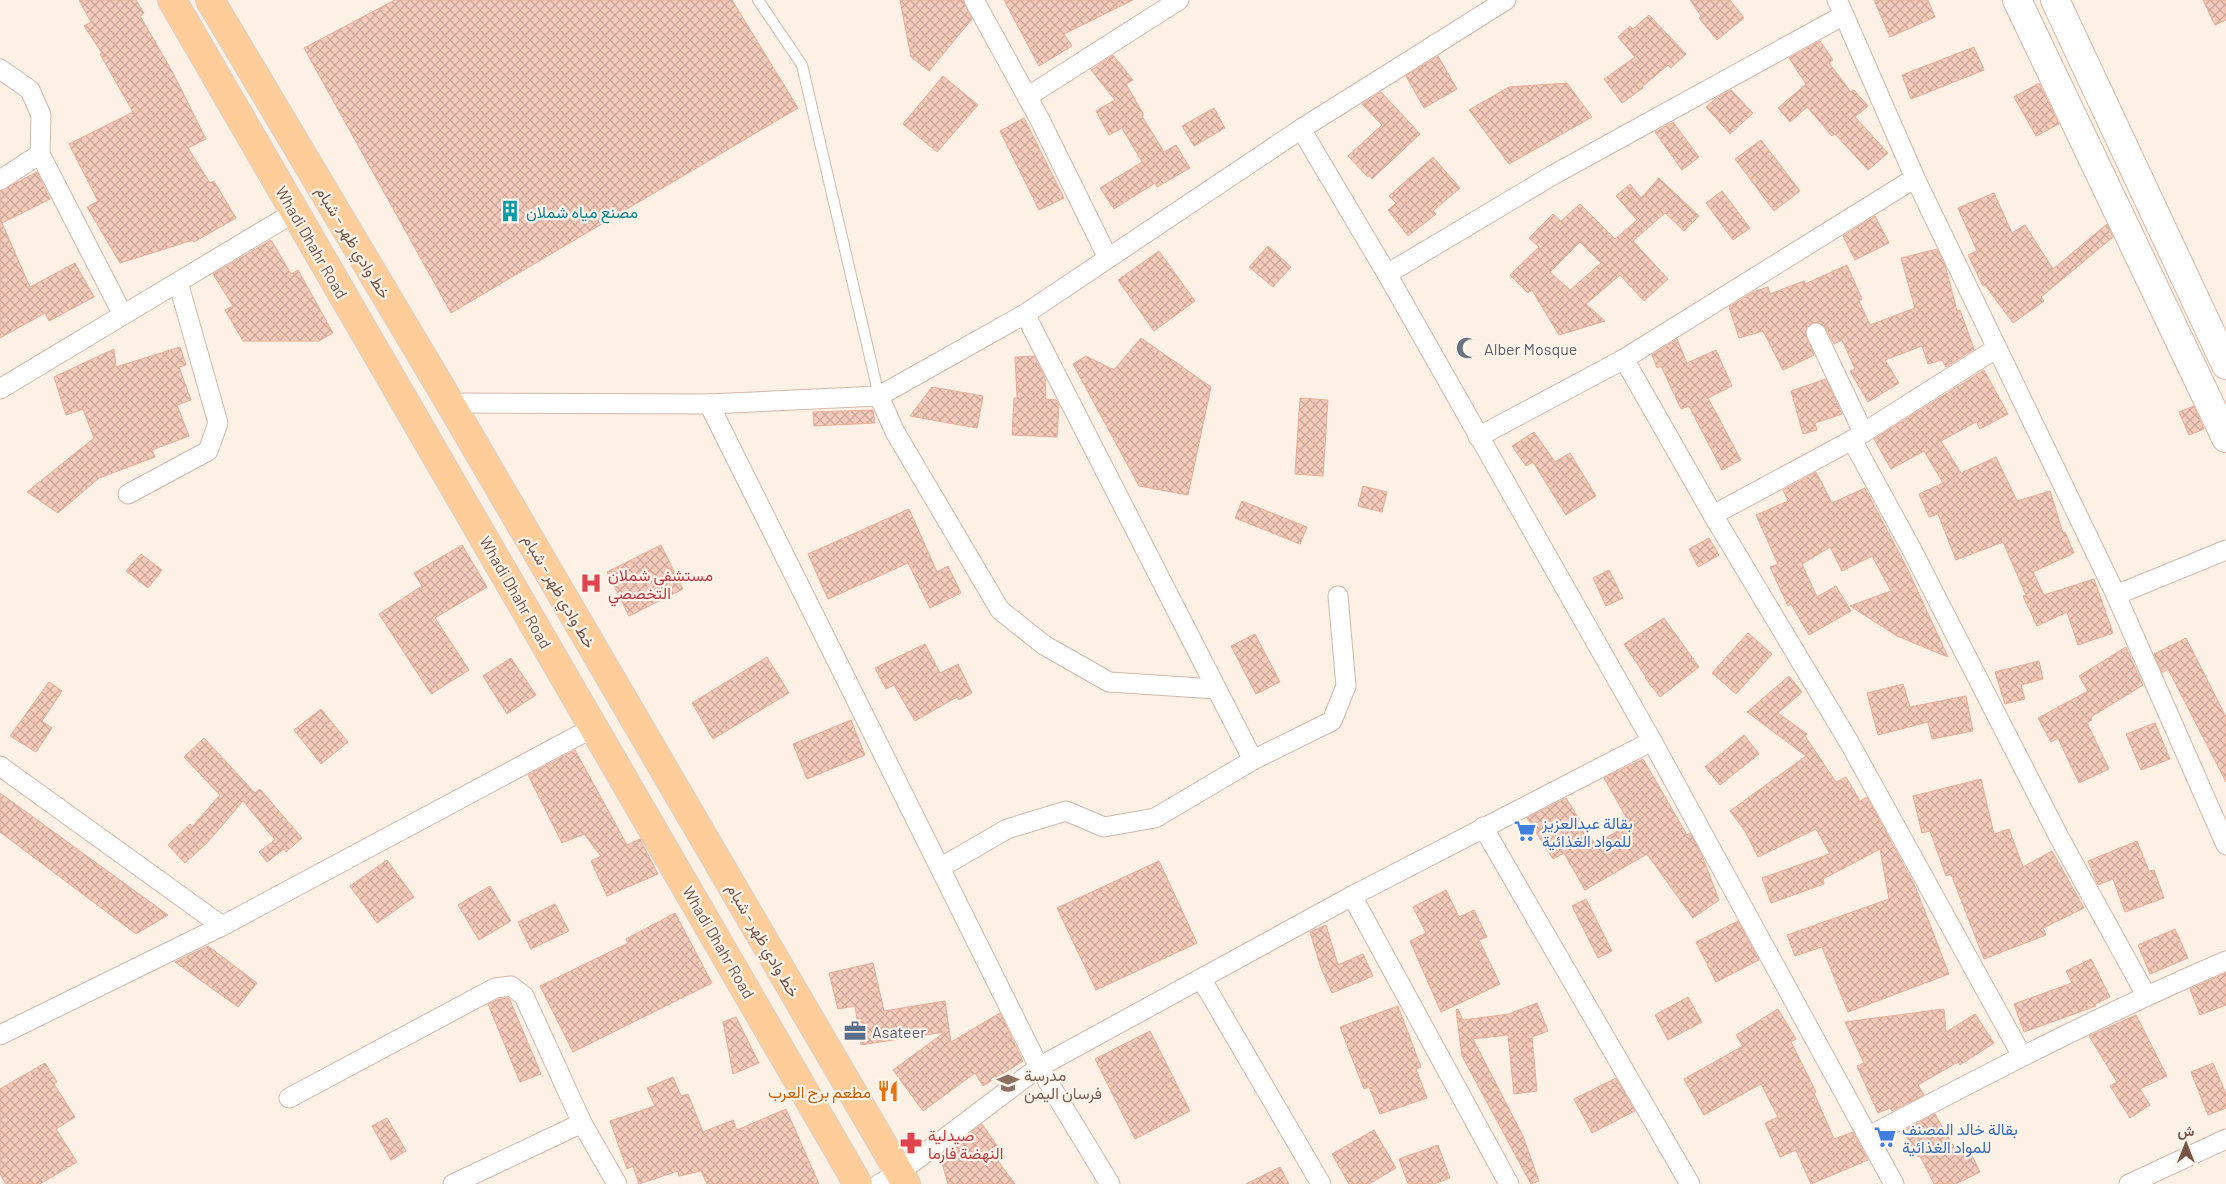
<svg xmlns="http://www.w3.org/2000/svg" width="2226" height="1184" font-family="Barlow,Vazirmatn,sans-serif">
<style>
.building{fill:url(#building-cross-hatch);stroke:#e8ae99;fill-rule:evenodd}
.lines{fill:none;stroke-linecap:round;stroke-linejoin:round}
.lane-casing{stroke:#d2b8ac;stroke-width:12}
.street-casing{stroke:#d2b8ac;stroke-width:21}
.secondary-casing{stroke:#d5b7a9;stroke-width:30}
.primary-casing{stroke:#d9cfcc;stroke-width:30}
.lane{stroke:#fff;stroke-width:10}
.street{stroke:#fff;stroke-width:19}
.secondary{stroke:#fff;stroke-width:28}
.primary{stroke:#ffcd99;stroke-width:28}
.labels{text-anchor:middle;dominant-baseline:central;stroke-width:4.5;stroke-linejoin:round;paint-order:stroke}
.culture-label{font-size:16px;fill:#0d838f;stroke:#fff5eb;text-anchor:start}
.street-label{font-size:16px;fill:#775348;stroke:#fff5eb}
.worship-label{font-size:16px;fill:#5b616d;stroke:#fff5eb;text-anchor:start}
.health-label{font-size:16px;fill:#be3a42;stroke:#fff5eb;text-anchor:start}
.shop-label{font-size:16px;fill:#366cbe;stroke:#fff5eb;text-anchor:start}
.service-label{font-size:16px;fill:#4e5e75;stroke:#fff5eb;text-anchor:start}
.education-label{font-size:16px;fill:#785e54;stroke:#fff5eb;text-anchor:start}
.food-label{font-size:16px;fill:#c56008;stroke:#fff5eb;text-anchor:end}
</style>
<defs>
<pattern id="building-cross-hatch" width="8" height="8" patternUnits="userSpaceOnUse" patternTransform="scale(1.25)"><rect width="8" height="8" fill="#f4caba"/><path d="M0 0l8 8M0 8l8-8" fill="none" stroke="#caa799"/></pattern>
</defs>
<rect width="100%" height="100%" fill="#fdf0e4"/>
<g class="building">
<path d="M79 0H136L144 13 140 16 172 71 206 139 188 148 210 183 214 181 236 218 194 242 193 240 120 263 87 207 98 201 69 144 133 112 100 54 102 53 84 26 91 22Z"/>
<path d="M395 0H732L798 108 451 313 304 48Z"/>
<path d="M900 0H963L972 19 929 71 911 57Z"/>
<path d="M1004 0H1133L1064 34 1072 46 1039 66Z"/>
<path d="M1690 0H1730L1744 18 1717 40 1699 18 1701 16Z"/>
<path d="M1874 0H1928L1935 17 1890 37Z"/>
<path d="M2203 0H2226V20L2215 25Z"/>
<path d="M1649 15 1686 54 1671 68 1668 65 1642 87 1643 88 1622 103 1604 79 1635 57 1618 37 1630 26 1633 29Z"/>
<path d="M1820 41 1833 60 1829 63 1851 92 1854 90 1868 106 1855 117 1888 153 1868 170 1835 134 1832 136 1807 107 1790 122 1778 108 1806 84 1789 58Z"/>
<path d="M1974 47 1984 70 1911 99 1902 75Z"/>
<path d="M1113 55 1133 80 1126 84 1144 115 1142 116 1164 152 1176 145 1190 168 1157 187 1155 183 1114 209 1100 188 1142 162 1122 128 1109 135 1096 111 1115 100 1091 70Z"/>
<path d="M1438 56 1457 89 1424 108 1406 76Z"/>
<path d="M943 76 978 105 937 152 903 124Z"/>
<path d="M1567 83 1592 117 1509 164 1469 110 1509 87Z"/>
<path d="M2039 83 2059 124 2036 136 2014 97Z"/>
<path d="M1731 90 1753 113 1730 134 1706 107 1715 99Z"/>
<path d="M1381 92 1420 134 1372 179 1369 175 1368 177 1348 156 1382 125 1362 104Z"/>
<path d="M1214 108 1225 128 1194 146 1182 126Z"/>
<path d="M1024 118 1064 198 1039 210 1000 131Z"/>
<path d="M1673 122 1699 157 1682 170 1655 132Z"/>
<path d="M1761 140 1800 191 1774 211 1735 159Z"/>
<path d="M1433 157 1460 188 1433 211 1436 214 1408 236 1388 210 1396 203 1389 196Z"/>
<path d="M37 172 50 199 2 223 30 287 75 263 94 297 49 321 45 313 0 338V191Z"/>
<path d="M1659 178 1699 216 1684 231 1665 213 1633 241 1668 279 1644 301 1620 275 1586 304 1605 321 1559 335 1532 290 1528 293 1510 275 1539 247 1529 238 1553 214 1561 221 1580 204 1615 239 1637 220 1616 196 1630 184 1641 198ZM1580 242 1601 263 1570 290 1550 272Z"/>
<path d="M1722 191 1750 228 1733 240 1706 203Z"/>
<path d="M1994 193 2012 233 2025 225 2053 269 2107 224 2113 237 2041 297 2044 301 2013 323 1985 285 1983 286 1968 255 1977 251 1958 208Z"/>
<path d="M1875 216 1889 243 1855 260 1843 236Z"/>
<path d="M271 240 291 274 298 270 333 333 319 341H243L225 310 233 306 213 274Z"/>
<path d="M1268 246 1291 267 1273 287 1249 267Z"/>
<path d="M1937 249 1945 265 1957 311 1960 310 1974 349 1946 367 1942 360 1928 364 1922 346 1885 360 1899 383 1868 402 1850 371 1855 369 1842 340 1834 344 1826 328 1820 322 1811 323 1805 332 1814 355 1783 370 1763 331 1739 338 1729 307 1753 292 1768 287 1770 294 1804 281 1805 284 1847 265 1862 299 1859 301 1870 325 1915 308 1901 258Z"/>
<path d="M1159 251 1195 301 1154 331 1118 280Z"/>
<path d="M1141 338 1211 387 1188 495 1139 486 1073 364 1086 356 1114 370Z"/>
<path d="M1677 339 1687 363 1716 350 1732 386 1708 398 1741 460 1722 470 1689 406 1681 409 1661 366 1657 368 1652 355Z"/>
<path d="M180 347 186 365 179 367 191 400 177 405 189 436 152 450 155 457 99 478 58 513 27 492 94 438 83 409 66 415 54 377 114 349 116 367Z"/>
<path d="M1034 356 1045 378 1046 399 1056 400 1059 405 1057 437 1012 435 1014 398H1017L1015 357Z"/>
<path d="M1984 370 2008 414 1980 429 1976 422 1941 441 1961 473 1996 457 2017 501 2050 491 2063 533 2065 532 2074 553 2033 572 2044 595 2094 579 2113 633 2078 645 2067 612 2037 626 2023 596 2026 595 2003 542 1956 560 1938 514 1929 517 1919 494 1943 483 1924 451 1891 469 1874 439Z"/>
<path d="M1826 379 1842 414 1815 423 1817 430 1803 434 1791 391Z"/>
<path d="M932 387 983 396 977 428 910 416Z"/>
<path d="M1300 398 1328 400 1323 476 1295 474Z"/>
<path d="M2194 406 2204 429 2189 435 2179 412Z"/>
<path d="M873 410 875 423 814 426 813 412Z"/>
<path d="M1534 432 1555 462 1570 453 1596 496 1566 515 1533 462 1526 466 1512 446Z"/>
<path d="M1816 472 1832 503 1865 488 1907 568 1948 657 1897 636 1850 606 1891 591 1872 556 1842 571 1830 547 1802 564 1817 597 1836 586 1851 611 1809 635 1791 604 1788 606 1770 567 1778 564 1756 515 1788 501 1783 490Z"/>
<path d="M1363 486 1387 492 1382 512 1358 506Z"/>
<path d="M1242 501 1307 527 1300 544 1235 518Z"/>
<path d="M909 509 937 572 948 566 961 593 930 608 908 563 828 599 808 554Z"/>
<path d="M1709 538 1719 555 1698 567 1689 549Z"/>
<path d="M462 545 487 587 435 618 469 670 431 694 379 614 422 586 414 573Z"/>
<path d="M661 545 683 589 629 616 607 572Z"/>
<path d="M141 554 162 570 148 588 126 571Z"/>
<path d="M1609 570 1623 598 1606 606 1593 578Z"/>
<path d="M1664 618 1699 667 1660 697 1645 678 1646 677 1624 644Z"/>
<path d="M1748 633 1772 654 1736 694 1712 673Z"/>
<path d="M1255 634 1280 682 1256 694 1231 646Z"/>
<path d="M2186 638 2226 717V782L2168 669 2162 673 2154 654Z"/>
<path d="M925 644 940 673 958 664 972 693 959 700 957 697 915 721 894 685 886 689 875 668Z"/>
<path d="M2126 647 2143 685 2091 717 2092 720 2087 723 2109 769 2079 783 2058 738 2051 742 2038 718 2088 691 2079 676Z"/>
<path d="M767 657 789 693 713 739 692 703Z"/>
<path d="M511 658 536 695 507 714 483 676Z"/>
<path d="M2039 661 2043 679 2021 685 2025 699 2005 704 1995 672Z"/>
<path d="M1789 676 1802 692 1778 713 1807 734 1805 736 1836 782 1846 777 1860 801 1867 797 1915 886 1949 974 1848 1012 1822 947 1795 956 1787 935 1889 899 1880 849 1823 879 1824 884 1771 903 1762 878 1830 854 1816 829 1758 857 1745 831 1730 811 1806 756 1747 712Z"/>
<path d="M49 682 62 691 42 721 52 728 36 752 10 736Z"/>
<path d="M1903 684 1910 707 1966 696 1973 731 1932 739 1928 722 1878 735 1867 693Z"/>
<path d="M321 709 348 742 321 764 294 730Z"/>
<path d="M851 720 865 755 807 779 793 744Z"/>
<path d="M2155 723 2170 759 2141 770 2126 734Z"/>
<path d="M1744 735 1759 754 1720 785 1705 767Z"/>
<path d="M204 738 255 793 260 789 302 838 286 852 284 849 267 862 259 852 275 840 243 801 207 843 185 863 168 845 190 824 192 827 220 795 184 757Z"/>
<path d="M575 750 627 845 640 839 658 874 607 896 591 861 601 856 584 834 562 843 528 775Z"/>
<path d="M1643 759 1687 835 1690 833 1701 853 1719 900 1693 918 1647 854 1585 890 1564 853 1553 859 1527 818 1566 798 1595 844 1630 824 1604 778Z"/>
<path d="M1981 779 1994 834 2009 829 2023 867 2052 851 2084 908 2043 928 2046 935 1984 959 1951 874 1946 876 1930 831 1922 833 1913 796Z"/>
<path d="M0 793 168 915 136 934 0 832Z"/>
<path d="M2137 841 2149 871 2154 870 2164 898 2125 912 2113 879 2098 885 2088 861Z"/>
<path d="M387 860 414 897 377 923 350 886Z"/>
<path d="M1159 861 1197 943 1096 990 1057 908Z"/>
<path d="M490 886 511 921 479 940 458 905Z"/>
<path d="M1446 890 1459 917 1474 910 1487 937 1479 940 1500 984 1441 1012 1410 941 1426 933 1413 907Z"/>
<path d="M1586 899 1612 951 1598 958 1572 906Z"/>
<path d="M555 904 569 931 531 949 518 922Z"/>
<path d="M675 913 712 983 573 1052 540 986 628 943 626 939Z"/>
<path d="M1738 921 1759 960 1716 982 1696 942Z"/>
<path d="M1326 925 1338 965 1363 954 1373 976 1332 993 1321 968 1310 932Z"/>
<path d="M2175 929 2188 958 2150 974 2138 945Z"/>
<path d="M208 946 257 983 238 1007 175 962Z"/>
<path d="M2091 959 2110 997 2095 1004 2096 1006 2024 1032 2014 1004 2072 983 2066 971Z"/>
<path d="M873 963 884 1011 945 1001 951 1042 1000 1013 1023 1061 983 1086 975 1073 923 1111 893 1070 945 1032 861 1045 855 1006 838 1009 829 973Z"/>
<path d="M2226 973V1005L2200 1015 2190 989Z"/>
<path d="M1688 997 1702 1022 1668 1040 1655 1015Z"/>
<path d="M508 998 510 1000 541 1074 520 1082 488 1004 499 999Z"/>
<path d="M1537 1003 1548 1031 1532 1037 1537 1091 1514 1094 1508 1035 1473 1039 1523 1136 1539 1181 1531 1184 1462 1056 1456 1010 1458 1009 1463 1020 1509 1014Z"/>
<path d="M1398 1006 1421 1067 1416 1069 1427 1098 1380 1114 1369 1087 1364 1089 1340 1027Z"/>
<path d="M1778 1009 1796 1039 1791 1042 1816 1092 1814 1093 1834 1139 1853 1132 1868 1160 1811 1184 1796 1150 1780 1157 1765 1123 1778 1117 1761 1084 1704 1115 1684 1079 1743 1046 1736 1035Z"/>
<path d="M1944 1009 1946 1032 1975 1014 1994 1043 1960 1065 1958 1062 1918 1085 1924 1095 1892 1111 1890 1108 1878 1113 1857 1066 1864 1063 1845 1022Z"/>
<path d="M2136 1015 2167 1076 2140 1089 2150 1105 2130 1118 2110 1086 2117 1082 2089 1036Z"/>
<path d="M736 1017 759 1063 733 1074 723 1022Z"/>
<path d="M1150 1031 1190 1111 1135 1139 1095 1059Z"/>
<path d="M45 1063 57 1082 54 1084 75 1117 56 1129 77 1162 40 1184H6L0 1174V1089Z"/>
<path d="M2213 1063 2226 1094V1108L2208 1115 2191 1072Z"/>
<path d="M673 1077 681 1096 688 1094 703 1132 733 1120 737 1130 786 1109 819 1184H707L701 1171 679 1176 678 1171 639 1184 633 1166 627 1169 610 1121 655 1106 647 1088Z"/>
<path d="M1616 1078 1635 1111 1592 1133 1574 1099Z"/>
<path d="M1935 1114 1956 1151 1967 1145 1980 1172 1956 1184H1934L1920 1156 1918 1157 1903 1131Z"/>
<path d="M387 1118 406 1151 391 1160 372 1126Z"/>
<path d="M982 1124 1005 1157 998 1161 1015 1184H948L940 1156Z"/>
<path d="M1374 1130 1396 1168 1369 1184H1349L1332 1154Z"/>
<path d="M1438 1145 1450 1178 1434 1184H1408L1399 1159Z"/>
<path d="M1280 1167 1289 1184H1246Z"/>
</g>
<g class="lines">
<g class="lane-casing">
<path id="lane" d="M758 0 802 65 879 396"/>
</g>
<g class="street-casing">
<g id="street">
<path d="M974 0 1040 120 1108 258"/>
<path d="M1844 15 1915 178 2116 595 2226 845"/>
<path d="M0 69 30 90 41 115 40 154"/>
<path d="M1027 97 1179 0"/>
<path d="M1301 129 1387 274 1652 741 1894 1184"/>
<path d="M0 180 40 154 123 315 295 212"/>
<path d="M1387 274 1553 175 1844 15 1837 0"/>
<path d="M1025 314 1253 760"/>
<path d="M1816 333 1863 432"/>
<path d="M1624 359 1915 178"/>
<path d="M0 389 123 315"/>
<path d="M879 396 895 432 1000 610 1044 645 1109 682 1216 689"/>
<path d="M450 403 709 404 879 396 1025 314 1301 129 1506 0"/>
<path d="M709 404 1039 1067 1110 1184"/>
<path d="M1478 437 1624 359 1713 515"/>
<path d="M1852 440 1997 348"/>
<path d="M128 494 208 451 218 423 178 282"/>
<path d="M2116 595 2226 550"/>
<path d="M0 766 222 926"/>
<path d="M1483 827 1690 1184"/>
<path d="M945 865 1007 829 1066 811 1104 827 1155 818 1253 760 1332 721 1346 686 1338 596"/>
<path d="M1352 896 1509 1184"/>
<path d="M1202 980 1321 1184"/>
<path d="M0 1035 222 926 594 727"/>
<path d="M2022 1056 1849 742 1713 515 1852 440 1912 550 2059 837 2146 995"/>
<path d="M289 1098 495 988 511 986 524 996 582 1123 617 1184"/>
<path d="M1869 1136C1987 1074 2104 1013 2226 961"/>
<path d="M453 1184 582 1123"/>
<path d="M879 1184 900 1172 1039 1067 1352 896 1652 741"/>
<path d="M2129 1184 2226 1139"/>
</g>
</g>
<g class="secondary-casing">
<g id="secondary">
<path d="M2017 0 2226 438"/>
<path d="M2055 0 2226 365"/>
</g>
</g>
<g class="primary-casing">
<g id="primary">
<path d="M172 0 858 1184"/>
<path d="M210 0 450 403 906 1184"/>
</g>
</g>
<use href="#lane" class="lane"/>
<use href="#street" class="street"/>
<use href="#secondary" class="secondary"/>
<use href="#primary" class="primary"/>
</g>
<defs>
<g id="building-bare" transform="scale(1.725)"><path d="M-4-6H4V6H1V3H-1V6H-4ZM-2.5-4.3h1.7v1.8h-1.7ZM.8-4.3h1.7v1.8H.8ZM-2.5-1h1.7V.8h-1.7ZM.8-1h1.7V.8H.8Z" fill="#0f9aa8" stroke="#fff5eb" stroke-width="2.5" paint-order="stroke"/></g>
<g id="mosque-bare" transform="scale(1.725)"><path d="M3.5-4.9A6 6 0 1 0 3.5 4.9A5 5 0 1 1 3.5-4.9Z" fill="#6b7280" stroke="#fff5eb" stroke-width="2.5" paint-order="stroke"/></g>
<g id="hospital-bare" transform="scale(1.725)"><path d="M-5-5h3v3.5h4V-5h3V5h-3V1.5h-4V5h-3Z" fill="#e0444e" stroke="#fff5eb" stroke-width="2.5" paint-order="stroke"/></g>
<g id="supermarket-bare" transform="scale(1.725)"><path d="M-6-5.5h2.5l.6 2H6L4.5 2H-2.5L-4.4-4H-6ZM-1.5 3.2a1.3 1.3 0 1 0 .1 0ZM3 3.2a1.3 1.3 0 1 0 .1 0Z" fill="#3f7fe0" stroke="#fff5eb" stroke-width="2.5" paint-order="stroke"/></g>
<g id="office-bare" transform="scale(1.725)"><path d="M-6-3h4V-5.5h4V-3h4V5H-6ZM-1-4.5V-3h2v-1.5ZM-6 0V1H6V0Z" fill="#5c6f8a" stroke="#fff5eb" stroke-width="2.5" paint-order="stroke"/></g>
<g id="school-bare" transform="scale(1.725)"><path d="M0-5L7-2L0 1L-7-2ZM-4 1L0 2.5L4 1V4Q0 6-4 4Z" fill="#8d6e63" stroke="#fff5eb" stroke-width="2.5" paint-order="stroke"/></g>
<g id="restaurant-bare" transform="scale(1.725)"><path d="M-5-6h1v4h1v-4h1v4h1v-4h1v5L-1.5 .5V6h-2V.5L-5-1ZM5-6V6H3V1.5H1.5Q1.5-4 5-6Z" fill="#e8710a" stroke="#fff5eb" stroke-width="2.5" paint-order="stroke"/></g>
<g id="pharmacy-bare" transform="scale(1.725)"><path d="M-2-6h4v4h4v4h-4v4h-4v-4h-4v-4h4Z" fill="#e0444e" stroke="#fff5eb" stroke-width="2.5" paint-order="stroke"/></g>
</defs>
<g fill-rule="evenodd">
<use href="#building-bare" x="510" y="211"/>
<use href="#mosque-bare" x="1467" y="348"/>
<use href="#hospital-bare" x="591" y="583"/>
<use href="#supermarket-bare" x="1525" y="831"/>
<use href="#office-bare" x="855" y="1031"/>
<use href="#school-bare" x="1008" y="1083"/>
<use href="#restaurant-bare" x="888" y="1091"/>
<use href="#supermarket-bare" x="1885" y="1137"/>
<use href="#pharmacy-bare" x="911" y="1143"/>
</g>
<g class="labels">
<g class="culture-label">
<text x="526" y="211">مصنع مياه شملان</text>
</g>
<g class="street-label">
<text transform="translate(312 242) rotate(60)">Whadi Dhahr Road</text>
<text transform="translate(354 242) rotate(59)">خط وادي ظهر - شبام</text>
<text transform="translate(560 591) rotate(60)">خط وادي ظهر - شبام</text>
<text transform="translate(516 592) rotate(60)">Whadi Dhahr Road</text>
<text transform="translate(764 940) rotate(60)">خط وادي ظهر - شبام</text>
<text transform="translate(719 942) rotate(60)">Whadi Dhahr Road</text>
</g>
<g class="worship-label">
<text x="1484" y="348">Alber Mosque</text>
</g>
<g class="health-label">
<text x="608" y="574">مستشفى شملان<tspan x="608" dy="18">التخصصي</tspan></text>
<text x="928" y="1134">صيدلية<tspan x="928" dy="18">النهضة فارما</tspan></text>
</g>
<g class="shop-label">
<text x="1542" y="822">بقالة عبدالعزيز<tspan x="1542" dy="18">للمواد الغذائية</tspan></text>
<text x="1902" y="1128">بقالة خالد المصنف<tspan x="1902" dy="18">للمواد الغذائية</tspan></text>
</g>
<g class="service-label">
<text x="872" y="1031">Asateer</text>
</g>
<g class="education-label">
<text x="1024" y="1074">مدرسة<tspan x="1024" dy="18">فرسان اليمن</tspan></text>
</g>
<g class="food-label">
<text x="871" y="1091">مطعم برج العرب</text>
</g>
</g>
<g transform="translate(2186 1144)" stroke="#fff5eb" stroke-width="4" paint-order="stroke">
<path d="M0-4L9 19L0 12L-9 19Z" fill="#775348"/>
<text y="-8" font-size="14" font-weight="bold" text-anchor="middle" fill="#775348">ش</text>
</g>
</svg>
